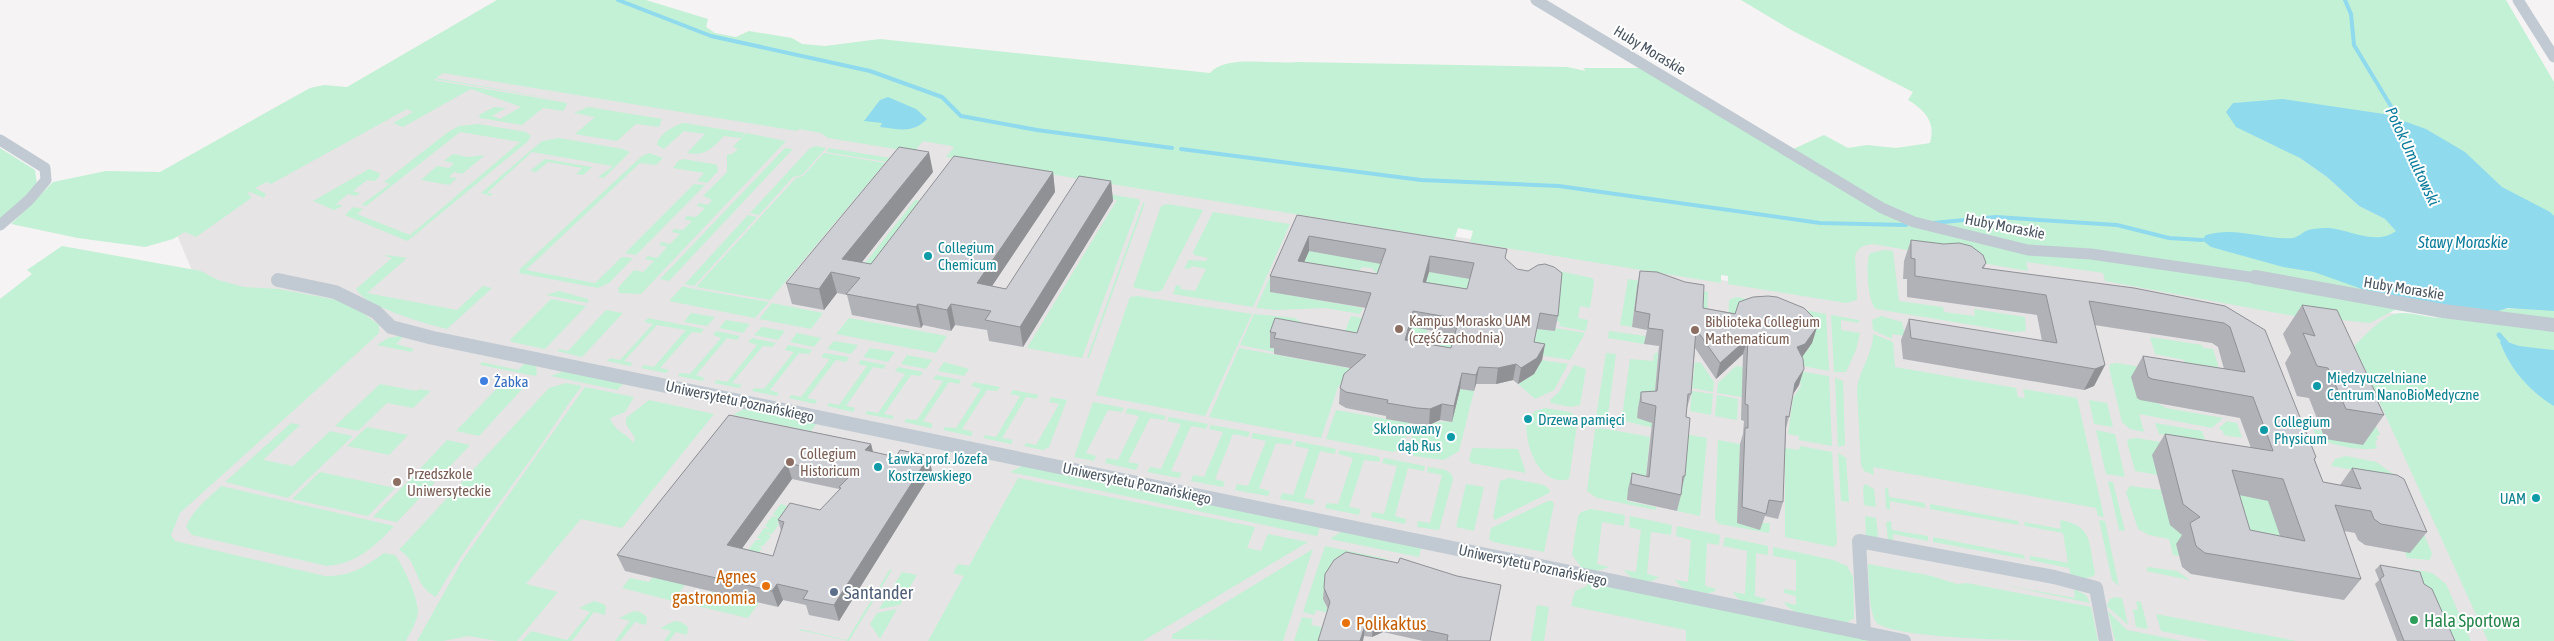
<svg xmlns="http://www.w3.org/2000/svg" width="2554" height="641" font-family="'Asap Condensed',sans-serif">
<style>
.education{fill:#e6e4e5}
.green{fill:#c3f1d5;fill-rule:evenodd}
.water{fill:#90daee}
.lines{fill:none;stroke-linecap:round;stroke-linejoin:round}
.stream-far1{stroke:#90daee;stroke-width:4}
.stream{stroke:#90daee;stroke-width:5}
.minor-far1{stroke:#c1cad2;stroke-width:11}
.minor{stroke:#c1cad2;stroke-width:14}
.wall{fill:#b0b2b7;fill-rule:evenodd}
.shaded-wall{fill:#909195}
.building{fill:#cdcfd5;stroke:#909195;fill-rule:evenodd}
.culture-dot{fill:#0f9aa8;stroke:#fff;stroke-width:2}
.education-dot{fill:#8d6e63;stroke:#fff;stroke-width:2}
.shop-dot{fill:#3f7fe0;stroke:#fff;stroke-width:2}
.food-dot{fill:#e8710a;stroke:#fff;stroke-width:2}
.service-dot{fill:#5c6f8a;stroke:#fff;stroke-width:2}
.leisure-dot{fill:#2e9e5b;stroke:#fff;stroke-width:2}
.labels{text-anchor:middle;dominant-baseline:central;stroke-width:4;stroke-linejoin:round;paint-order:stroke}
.street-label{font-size:15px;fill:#4a5661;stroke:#fff}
.culture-label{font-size:15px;fill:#0d838f;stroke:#fff;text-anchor:start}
.education-label{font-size:15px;fill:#785e54;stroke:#fff;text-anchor:start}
.shop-label{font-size:15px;fill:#366cbe;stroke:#fff;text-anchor:start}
.water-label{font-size:16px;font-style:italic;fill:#0c7c9b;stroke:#fff}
.near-food-label{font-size:18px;fill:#c56008;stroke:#fff;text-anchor:end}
.near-service-label{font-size:18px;fill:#4e5e75;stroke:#fff;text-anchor:start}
.near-leisure-label{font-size:18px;fill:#27864d;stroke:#fff;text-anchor:start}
</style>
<rect width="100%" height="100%" fill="#f5f3f3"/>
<path class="education" d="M524 21 1206 196 1845 300V239L1903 244 2554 336V641H392L418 603 66 522 196 280 175 230Z"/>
<g class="green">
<path d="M497 0H646L708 19 706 27 715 33 736 37 749 31 792 38 802 44 825 46 880 39 1210 73C1226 54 1271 65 1297 62L1567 67 1586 71 1583 68H1641L1791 150 1824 135 1848 148 1867 145 1896 148 1930 143C1936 122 1925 110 1908 100L1913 92 1793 31 1741 0H2506L2554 82V355L2529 351 2502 340 2554 406V641H2488L2354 346C2366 335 2385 312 2402 313 2415 313 2429 318 2442 318L2439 316 2395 310 2370 323 2342 320 2341 318 2327 315 2321 321 2105 281 2103 273 2026 262 2028 271 1873 244C1864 245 1858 247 1855 256L1857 300 1846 303 1728 284V276L1721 275V283L1470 242 1473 231 1458 228 1454 240 946 157 954 147 951 146 923 141 914 152 828 138 821 133 799 129 797 131 443 73 436 78 565 101 435 79 433 80 567 103V105L563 111 543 108 522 125 480 118 479 115 494 107 506 108 492 116 500 119 521 107 471 89 403 127 393 123 413 112 407 109 271 184 267 182 255 188 266 194 264 198 250 192 247 193 252 197 250 199 196 237 185 232 173 239 145 247 78 238 11 224 53 182 106 171 160 172 310 88 324 85 347 87ZM2284 144 2520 308 2498 309 2385 219 2359 206 2327 177 2300 158Z"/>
<path d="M588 107 662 119 659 127 636 124 617 141 575 134 595 117 574 113Z"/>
<path d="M684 123 745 133 741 138 724 136C711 149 706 156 687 153L705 134 684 131 664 149 657 145C658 135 674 125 684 123Z"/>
<path d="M478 124 526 132 531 136 527 142 410 239 407 241 345 215 353 207 363 209 357 214 410 235 520 142 460 132 366 206 361 205 390 184 384 182 448 132 459 126Z"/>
<path d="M746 133 786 141 641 294 619 293 618 288 634 270 643 272 654 261 645 259 648 256 657 258 667 247 659 245 661 242 670 244 680 234 672 232 674 229 683 230 692 221 684 219 687 216 696 217 705 208 697 206 699 203 708 205 712 200 703 196 727 172V155L732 154 738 149 733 147Z"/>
<path d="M559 138 623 149 630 152 604 178 598 177 613 166 532 152 487 193 493 194 491 196 481 193 542 141Z"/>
<path d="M816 146 826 148 802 175 793 177 759 215 750 213 810 148Z"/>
<path d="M0 148 35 170 37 184 21 202 0 218Z"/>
<path d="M785 148 793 149 669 281 660 279Z"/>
<path d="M829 148 890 158 887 162 826 152Z"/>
<path d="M649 153 663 158 656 165 640 163 526 270 595 283 622 257 633 258 609 283 598 288 519 273 520 269 642 156Z"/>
<path d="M824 153 885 163 770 300 696 287 796 178 803 176Z"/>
<path d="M453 154 468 157 485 155 462 174 454 172 449 177 457 178 449 185 421 180 437 166 449 168 454 163 444 161Z"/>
<path d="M545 159 592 167 583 175 576 174 582 168 548 162 536 172 530 171Z"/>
<path d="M683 159 713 164 717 165 718 171 707 183 697 181 704 173 673 168 678 161Z"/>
<path d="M369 169 379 173 380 176 375 181 367 180 353 191 360 193 356 196 348 194 336 204 343 206 334 210 313 201Z"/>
<path d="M694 184 705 185 636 255 625 253Z"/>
<path d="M1084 190 1138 199 1140 201 1082 358 1027 348 1117 200 1081 193Z"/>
<path d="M915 200 923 201 867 274 858 272Z"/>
<path d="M1143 203H1145L1089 358H1087Z"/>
<path d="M1168 204 1203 210 1162 290 1156 292 1136 288 1133 287 1161 206Z"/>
<path d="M1213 212 1290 224 1253 307 1173 294 1176 285 1181 286 1180 289 1195 291 1206 269 1191 266 1190 269 1184 268 1189 260 1206 261 1208 258 1194 255 1193 252Z"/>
<path d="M748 215 757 217 694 286 685 284Z"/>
<path d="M62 246 201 271 218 280 244 287 278 289 348 302 379 325V333L365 346 180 513 171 535 175 541 325 576C349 577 365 567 384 553L395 555C403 565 418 598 418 611 417 622 411 631 406 641H0V299L32 274 27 270Z"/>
<path d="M1885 250 1893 251 1899 301 1943 307 1944 312 1975 316 1974 309 2025 317 2026 331 2014 332 1876 309C1868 304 1865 262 1870 253Z"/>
<path d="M1309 251 1385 264 1372 286 1377 274 1372 268 1362 267 1356 275 1304 262Z"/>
<path d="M387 255 407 258 367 293 457 310 483 286 492 288 447 329C427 324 366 307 356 289L392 258 385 256Z"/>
<path d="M1529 270 1559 271 1592 278 1594 281 1590 308 1580 306 1578 318 1588 320 1586 331 1559 326 1560 322 1554 321 1523 271Z"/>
<path d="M1272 272 1271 292 1363 308 1360 314 1325 308 1276 310 1256 308Z"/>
<path d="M1429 272 1472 279 1465 305 1425 286Z"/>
<path d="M1628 279 1708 292 1707 313 1637 287 1632 327 1620 325Z"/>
<path d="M683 286 689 288 769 302 755 318 669 301Z"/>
<path d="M559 291 588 299V303L546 295Z"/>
<path d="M1137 296 1252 314 1205 416 1096 395 1130 297Z"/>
<path d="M1736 297 1826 314 1829 371 1803 366 1799 358C1806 354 1812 346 1811 339L1728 329 1729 300Z"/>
<path d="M551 299 586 306 545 349 512 342 510 340Z"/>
<path d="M772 303 823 313 811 329 759 319Z"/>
<path d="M606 310 623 313 582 357 557 351 559 349 568 351Z"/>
<path d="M691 313 715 317 707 326 684 322Z"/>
<path d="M1254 314 1295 318 1302 323 1345 331 1351 316 1367 319 1357 349 1270 347 1276 349 1275 352 1240 345Z"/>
<path d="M1831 315 1859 320V323L1841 320V330L1860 333 1856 350 1846 372H1834Z"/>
<path d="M1881 316 1902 322 1905 336 1892 334V339L1873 330 1872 320Z"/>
<path d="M1415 317 1430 320 1422 349 1437 352 1441 337 1456 340 1449 364 1403 356Z"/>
<path d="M648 318 704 329 701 333 692 332 660 368 669 370 666 373 641 368 644 365 654 367 686 330 657 325 624 361 633 363 630 366 607 361 610 358 620 360 653 324 644 322Z"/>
<path d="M849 318 947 336 936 353 836 334Z"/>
<path d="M726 320 750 324 743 333 719 328Z"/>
<path d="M762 327 785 331 778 340 754 335Z"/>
<path d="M1555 328 1585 333 1570 360 1532 354 1537 329 1555 331Z"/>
<path d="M716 331 740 336 737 340 727 338 696 375 705 378 702 381 678 376 680 373 690 374 721 338 713 335Z"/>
<path d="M1609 331 1646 336 1644 344 1608 338Z"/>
<path d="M797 333 821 338 814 347 790 342Z"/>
<path d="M1873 334 1893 342 1895 367 2016 388 2018 397 2025 398 2023 389 2077 398 2104 517 2098 516 2096 508 1873 467 1874 475 1864 471 1861 465 1857 391C1858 371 1873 355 1873 334Z"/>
<path d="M400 336 403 337 396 344 414 349 411 352 377 345 388 338Z"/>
<path d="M2150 337 2202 345 2203 348 2213 349 2225 387 2165 380 2166 382 2154 401 2166 408 2223 418 2212 428 2139 414 2144 432 2130 429 2122 422 2109 368 2110 364 2117 363 2159 370 2185 364 2184 360 2155 354Z"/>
<path d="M752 338 776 343 772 347 763 346 732 383 742 385 739 388 714 383 717 380 727 382 757 345 748 342Z"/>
<path d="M834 341 858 345 851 354 827 349Z"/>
<path d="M788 345 812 350 809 354 799 353 770 390 779 393 777 396 752 391 754 388 764 389 794 352 785 350Z"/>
<path d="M2340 345 2380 435 2376 436 2378 439 2375 442 2377 448C2363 452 2329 445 2316 437L2313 429 2322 431 2325 439Z"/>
<path d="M870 348 895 352 888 362 863 357Z"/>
<path d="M1239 348 1353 369 1338 387 1321 438 1209 417Z"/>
<path d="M1658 352 1654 404 1638 408 1637 418 1654 421V428L1624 421 1622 417 1630 359 1653 361 1654 354Z"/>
<path d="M824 353 849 357 846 362 836 360 807 398 817 400 815 404 789 398 791 395 801 397 830 359 821 357Z"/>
<path d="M1606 353 1616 354 1608 415 1604 418 1596 417Z"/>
<path d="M907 355 932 360 926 369 901 364Z"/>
<path d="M861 360 886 365 883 369 873 367 846 406 855 408 853 412 827 406 829 403 839 405 867 366 858 364Z"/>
<path d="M1541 360 1568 364 1554 390 1535 399 1518 384 1534 374Z"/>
<path d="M482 362 518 370 525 363 536 366 537 374 535 376 480 365Z"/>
<path d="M944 362 969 369 964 376 938 371Z"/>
<path d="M1695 362 1701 363 1714 382 1713 392 1692 388Z"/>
<path d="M1574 365 1586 369 1580 405 1571 407 1551 403 1550 400 1559 392Z"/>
<path d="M1736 366 1743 367 1742 397 1717 393 1718 383Z"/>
<path d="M898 367 923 372 920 376 911 375 884 414 894 416 892 419 865 414 867 411 878 413 905 374 895 371Z"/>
<path d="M564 371 624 383 617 390 551 376Z"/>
<path d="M1798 371 1829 376 1832 446 1799 440V436L1788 434 1793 398 1801 386Z"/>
<path d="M936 375 961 380 959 384 949 382 923 421 933 424 931 428 904 422 906 419 917 420 943 381 933 379Z"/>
<path d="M1835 378 1843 381 1845 445 1838 447Z"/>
<path d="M504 381 526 385 479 436 456 431Z"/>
<path d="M974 382 1000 387 997 391 987 390 962 429 973 432 971 436 943 430 945 427 956 428 981 389 971 386Z"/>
<path d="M566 383 582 386C565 407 552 430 536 452 502 500 465 546 436 597 411 583 421 563 399 550L549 388Z"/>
<path d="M380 384 417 391 419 389 431 391 413 408 387 403 358 431 335 426Z"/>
<path d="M585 387 634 397 625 412 610 418C616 434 627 432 633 443L635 438 626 424V418L649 400 714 414 622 528 581 519 526 584 558 592 517 641H498L468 636 443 641H417L462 561Z"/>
<path d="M1459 389 1474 391 1459 451 1444 460 1414 456 1408 450 1415 424C1429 426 1439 420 1452 422Z"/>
<path d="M1013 390 1039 395 1036 399 1026 397 1002 438 1013 440 1011 444 983 438 985 435 996 437 1020 396 1010 394Z"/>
<path d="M1692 391 1713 394 1711 415 1690 411Z"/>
<path d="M1717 395 1738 399 1737 420 1715 416Z"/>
<path d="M1051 397 1067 400 1049 447 1043 450 1024 446 1026 443 1036 445 1059 404 1049 402Z"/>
<path d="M2089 400 2107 403 2113 427 2094 424Z"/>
<path d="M1093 402 1124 408 1122 412 1108 410 1086 453 1096 456 1094 461 1074 457Z"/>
<path d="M1128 408 1166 416 1164 420 1150 418 1128 462 1139 464 1136 470 1105 463 1107 458 1118 460 1139 416 1125 413Z"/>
<path d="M1545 408 1570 412 1578 418 1569 479C1538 488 1523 441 1527 419L1535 411Z"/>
<path d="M744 409 817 423 811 431 733 415Z"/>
<path d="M1336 410 1410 423 1403 448 1393 452 1326 439Z"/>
<path d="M1169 417 1208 424 1206 429 1191 426 1171 471 1182 473 1179 478 1147 472 1150 467 1161 469 1181 424 1167 421Z"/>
<path d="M2227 421 2237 423 2242 438 2224 435 2222 430 2218 429Z"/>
<path d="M291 423 300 425 263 460 293 466 330 431 353 436 288 498 225 482Z"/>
<path d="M2155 423 2202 431 2206 443 2159 434Z"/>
<path d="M1211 425 1250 432 1248 437 1233 434 1215 479 1225 482 1223 487 1191 481 1193 475 1204 477 1223 432 1209 429Z"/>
<path d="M367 427 408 435 389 455 347 446Z"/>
<path d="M1602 428 1650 437 1645 485 1629 489 1627 501 1656 507V510L1597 498 1587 491 1595 429Z"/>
<path d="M2096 430 2115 434 2125 477 2106 474Z"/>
<path d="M1253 433 1293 440 1291 445 1276 443 1259 488 1270 491 1268 496 1235 490 1237 484 1248 486 1266 441 1251 438Z"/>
<path d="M1685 434 1707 438 1700 516 1677 511Z"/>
<path d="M2137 438 2160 442 2158 475 2135 471 2127 442 2129 439Z"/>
<path d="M447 440 470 445 439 478 416 473Z"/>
<path d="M1718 440 1740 444 1737 523H1770L1769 533 1719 524 1715 519Z"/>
<path d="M1296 441 1336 449 1335 454 1320 451 1304 498 1315 500 1313 505 1280 499 1282 493 1293 495 1309 449 1295 446Z"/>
<path d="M1800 446 1832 452 1837 543 1834 547 1785 537V448L1799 450Z"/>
<path d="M1472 448 1518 449 1526 473 1471 463 1469 460Z"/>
<path d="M1340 450 1380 457 1379 462 1364 460 1349 507 1360 509 1359 515 1325 508 1327 503 1338 504 1353 458 1338 454Z"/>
<path d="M1838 453 1846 458 1849 502 1841 501Z"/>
<path d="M2346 456 2376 462 2399 478 2331 466 2335 459Z"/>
<path d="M1384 458 1425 466 1424 471 1408 468 1395 516 1406 519 1405 524 1371 517 1372 512 1384 514 1397 466 1382 463Z"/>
<path d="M1022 466 1320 527 1317 536 1010 472Z"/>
<path d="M1428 467 1446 470 1452 475 1453 479 1439 530 1417 527 1418 521 1430 523 1442 475 1427 472Z"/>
<path d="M320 472 395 488 368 516 292 499Z"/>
<path d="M412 477 435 482 397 522 373 517Z"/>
<path d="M1018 478 1255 527 1247 548 1261 551 1268 534 1308 542 1143 641H928L964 576 953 573 958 564 969 566Z"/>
<path d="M1509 478 1544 485 1550 490 1549 493 1495 520 1493 517 1500 481Z"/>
<path d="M2108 481 2113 482 2125 531 2119 530Z"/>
<path d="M1466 484 1484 487 1474 531 1456 527Z"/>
<path d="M1865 484 1874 489 1876 507 1864 505 1863 487Z"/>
<path d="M221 486 394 526C374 547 358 563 327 566L192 535 186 527C193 509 208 499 221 486Z"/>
<path d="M2130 486 2168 491 2161 495C2177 520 2157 529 2198 535L2176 544 2180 556 2173 555 2169 539 2149 535 2138 529 2126 492Z"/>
<path d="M1885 488H1888L1889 497 1925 503V508L1890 501V510L1886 508Z"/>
<path d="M2199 488 2273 499 2269 502 2279 527 2287 561Z"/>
<path d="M1548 501H1552L1554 504 1544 552 1493 542 1489 539 1491 528Z"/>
<path d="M781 504 791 507 788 511 783 510 787 512 780 523 774 522 779 524 772 534 766 533 771 536 763 546H757L762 548 755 558 748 550 756 540H762L757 538 764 528 770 529 765 526 772 516 778 517 773 514Z"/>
<path d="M1930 504 2018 521 2019 525 1930 509Z"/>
<path d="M1591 509 1625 515 1624 526 1602 522 1597 564 1609 567 1594 572 1582 568 1572 555 1578 516 1581 512Z"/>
<path d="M1630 516 1672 525 1671 535 1651 532 1647 574 1659 577C1648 586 1632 581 1624 570L1636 572 1641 530 1629 527Z"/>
<path d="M1865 516 1876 518 1878 537 1875 539 1866 535Z"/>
<path d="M2417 519 2432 553 2430 560 2407 558 2405 552Z"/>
<path d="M2060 520C2094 526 2088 543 2095 572L2094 576 2083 579 2071 577 2069 568 2030 560V556L2068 563 2063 533 2025 526 2024 522 2061 529Z"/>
<path d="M2099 520 2105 521 2119 586 2112 580Z"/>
<path d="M1891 521 1892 530 1928 536V541L1893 534V543L1888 540 1886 522Z"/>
<path d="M1677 526 1720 535 1719 545 1707 543 1705 586 1717 589C1706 599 1683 592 1675 580L1688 582 1691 540 1676 536Z"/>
<path d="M1342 531 1421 548 1419 557 1330 539Z"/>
<path d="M1725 537 1768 546V555L1756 553 1755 596 1767 599C1758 609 1739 603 1733 592L1745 594 1747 551 1723 546Z"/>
<path d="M1933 537 2024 555 2025 559 1933 542Z"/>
<path d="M1325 546 1387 559 1383 571 1325 585 1323 599 1329 613 1316 610 1314 615 1303 612Z"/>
<path d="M1773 547 1833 560 1847 566 1853 577 1854 618 1846 623C1831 620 1791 617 1784 602L1796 605V596L1784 593V589L1796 591V560L1773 556Z"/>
<path d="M1313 549 1283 641 1172 639V635Z"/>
<path d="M1868 564 1932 576 1957 584 1967 583 2091 607 2098 641C2058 641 1900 641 1877 623 1868 612 1869 579 1868 564Z"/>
<path d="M2148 567 2177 571 2190 580 2146 571Z"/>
<path d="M890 569 892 570 849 641 799 630 800 629 847 640Z"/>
<path d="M2412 569 2432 573 2446 584 2471 641H2448L2420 589Z"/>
<path d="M902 572 917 575 908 590 894 585Z"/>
<path d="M653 577 685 585 673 601 622 588 630 578 649 582Z"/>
<path d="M1587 582 1874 641H1686V630L1571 606 1575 591 1587 586Z"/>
<path d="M1999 584 2075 598 2074 589 2086 595 2090 603Z"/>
<path d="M892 588 907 593 900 605 879 609Z"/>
<path d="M711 591 759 603 748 618 680 602 688 592 708 596Z"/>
<path d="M2115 597 2122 598 2128 625 2107 606 2110 599Z"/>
<path d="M594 601 604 604 606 607 605 615 594 612 572 641H522L531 631 567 640 590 612 579 608Z"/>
<path d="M2136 601 2141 602 2148 629 2136 627 2133 609 2138 610Z"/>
<path d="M1537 605 1549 607 1544 641H1531Z"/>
<path d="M897 609 880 639 870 624 877 613Z"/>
<path d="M634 611 640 612 647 617 646 625 635 622 620 641H615L630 621 619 618Z"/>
<path d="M2108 611 2127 630 2182 641H2115Z"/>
<path d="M2156 614 2297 641H2210L2161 631Z"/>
<path d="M1302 617 1313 619 1311 625 1325 628 1321 641H1294Z"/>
<path d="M675 621 681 622 688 627 687 635 676 632 669 641H664L671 631 660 628Z"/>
</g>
<g class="water">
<path d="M888 97 916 109 927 119C913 134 898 129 880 127L882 123 864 121 880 100Z"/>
<path d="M2283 99 2384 114 2426 129 2465 152 2502 187 2550 212 2554 216V311L2508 308 2491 313 2373 293 2314 272 2283 267 2211 247 2202 240 2206 235C2236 226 2263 240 2293 238 2298 237 2302 233 2306 231 2312 228 2323 228 2329 228 2351 230 2376 246 2396 231L2385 219 2359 206 2327 177 2300 158 2236 127 2226 112 2233 103Z"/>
<path d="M2502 340 2519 346 2554 350V406C2529 391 2510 369 2500 342Z"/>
</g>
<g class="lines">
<g class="stream-far1">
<path d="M618 0 711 36 870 71 942 97 961 116 1037 130 1172 148"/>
<path d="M2345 0 2351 14 2354 45 2392 108 2395 121"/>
<path d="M1181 149 1421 180 1559 186 1820 223 1906 225"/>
<path d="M1933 223 1996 217 2117 225 2169 238 2202 240"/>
</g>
<path class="stream" d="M2499 335 2506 343"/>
<g class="minor-far1">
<path d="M1536 0 1882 208 1914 222 2028 250 2091 254 2263 279"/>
<path d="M2518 0 2554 57"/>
<path d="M0 140 45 168 46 180 29 200 0 225"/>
</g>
<g class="minor">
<path d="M2255 277 2443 311 2554 325"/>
<path d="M278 280 335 292 376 312 391 327 433 338 1904 641"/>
<path d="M1864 633 1859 541 2054 577 2096 588 2106 641"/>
</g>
</g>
<g class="wall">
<path d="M933 172 861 263 871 264 1053 172 1055 192 992 286 1006 289 1111 181 1113 201 1023 347 989 341 987 330 955 325 951 331 923 325 921 328 852 315 847 295 837 293 824 310 792 304 786 283Z"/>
<path d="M1297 215 1506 259 1558 316 1555 331 1537 329 1534 342 1545 344 1542 360 1534 374 1518 384 1513 380 1496 384H1476L1474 391 1460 389 1452 422 1440 420 1429 425 1415 424 1386 419V416L1346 408 1339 404 1340 388 1350 368 1274 354V348H1270V332L1357 333 1366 308 1270 292V276ZM1309 251 1381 264 1377 274 1304 262ZM1429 272 1470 279 1467 289 1426 282ZM1412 327 1455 335 1451 348 1408 340Z"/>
<path d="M1911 240 1986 263 1984 268 2225 306 2316 457 2315 460 2323 482 2340 485 2352 468 2427 532 2410 553 2365 545 2358 540 2355 533 2344 531 2361 579 2344 600 2191 574 2182 567 2176 544 2182 535 2170 525 2152 455 2165 434 2251 448 2240 418 2140 400 2137 398 2131 377 2143 356 2224 369 2218 347 2212 343 2094 325 2105 365 2094 386 2084 390 1903 359 1901 340 1909 319 2042 341 2037 315 1907 297V279H1903L1904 261ZM2239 495 2268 501 2280 536 2250 530Z"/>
<path d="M1640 271 1703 308 1817 327 1812 343 1802 357 1799 385 1793 394 1789 417 1786 428 1783 502 1778 519 1765 516 1760 530 1737 523 1740 444 1743 434 1744 421 1741 420 1743 354 1716 379 1695 348 1691 394 1687 408 1686 417 1685 476 1682 488 1681 495 1677 511 1627 500 1628 489 1632 473 1646 477 1652 423 1637 418 1638 408 1641 392 1655 391 1659 346 1644 344 1647 330 1632 327 1637 287Z"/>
<path d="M2302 305 2377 396 2376 397 2384 415 2363 445 2325 439 2309 398 2297 396 2285 363 2291 353 2283 334Z"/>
<path d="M729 415 871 444 873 452 896 457 929 456 932 472 839 621 809 615 806 605 783 600 778 607 625 571 617 555ZM792 479 839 489V490L820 510 778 520 781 531 773 556 742 548Z"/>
<path d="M2380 565 2424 584 2455 641H2397L2375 584 2379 580 2375 570Z"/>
<path d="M1324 588 1491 641H1423L1383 632 1372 637 1364 636 1328 609 1323 599Z"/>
</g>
<g class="shaded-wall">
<path d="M929 152 933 172 851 276 842 259Z"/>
<path d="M1053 172 1055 192 980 304 977 283Z"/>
<path d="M1111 181 1113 201 1023 347 1020 327Z"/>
<path d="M1309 236V251L1298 276V261Z"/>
<path d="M1430 256 1429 272 1421 298 1423 282Z"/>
<path d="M831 272 837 293 824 310 819 289Z"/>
<path d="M918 304 923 325 921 328 916 307Z"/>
<path d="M951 304 955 325 951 331 947 310Z"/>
<path d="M1413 311 1412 327 1403 356 1405 340Z"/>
<path d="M1817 327 1812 343 1800 360 1797 347Z"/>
<path d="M1748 338 1743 354 1716 379 1720 363Z"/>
<path d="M1545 344 1542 360 1534 374 1518 384 1521 368Z"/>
<path d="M1516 364 1513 380 1496 384 1498 368Z"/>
<path d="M2105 365 2094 386 2084 390 2095 369Z"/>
<path d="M1479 367 1476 384 1474 391 1476 375Z"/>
<path d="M1804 369 1799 385 1790 399 1795 383Z"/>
<path d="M1462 373 1460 389 1452 422 1454 406Z"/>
<path d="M1442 404 1440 420 1429 425 1430 409Z"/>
<path d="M871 444 875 460 865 450Z"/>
<path d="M929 456 932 472 839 621 834 605Z"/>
<path d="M787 463 792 479 733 561 727 545Z"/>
<path d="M777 584 783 600 778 607 772 591Z"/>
<path d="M1384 621 1383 632 1372 637 1373 627Z"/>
<path d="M1365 625 1364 636 1363 641H1360Z"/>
</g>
<g class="building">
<path d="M899 147 929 152 842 259 871 264 954 156 1053 172 977 283 1006 289 1079 176 1111 181 1020 327 985 320 991 311 951 304 947 310 918 304 916 307 846 294 860 278 831 272 819 289 786 283Z"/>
<path d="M1297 215 1507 249 1505 258 1517 269 1528 271 1538 265 1545 264 1554 267 1562 273 1558 316 1540 313 1534 342 1545 344 1537 358 1521 368 1516 364 1498 368 1479 367 1476 375 1462 373 1454 406 1442 404 1430 409 1417 408 1387 403 1388 400 1346 392 1340 388 1344 374 1366 355 1274 338 1276 333 1270 332 1275 318 1357 333 1371 293 1270 276ZM1309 236 1386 249 1377 274 1298 261ZM1430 256 1474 263 1467 289 1423 282ZM1413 311 1459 319 1451 348 1405 340Z"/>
<path d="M1911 240 1944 244 1959 243 1971 246 1983 255 1986 263 1982 268 2134 288 2225 306 2265 330 2316 457 2314 459 2323 482 2361 489 2352 468 2397 475 2404 479 2427 532 2381 524 2374 519 2371 511 2335 505 2361 579 2205 553 2196 546 2190 523 2200 517 2183 504 2165 434 2273 451 2272 448 2253 397 2152 379 2148 377 2143 356 2245 372 2230 327 2224 323 2089 301 2105 365 2095 369 1911 338 1909 319 2057 343 2046 295 1915 276V259L1911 258ZM2232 470 2283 479 2305 541 2250 530Z"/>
<path d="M1640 271 1657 272 1685 282 1704 285 1703 308 1735 314 1739 302 1753 297 1768 296 1777 297 1804 308 1814 318 1817 327 1805 344 1797 347 1803 359 1804 369 1795 383 1789 417 1786 416 1783 502 1769 500 1766 514 1742 507 1745 428H1748V405L1745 404 1748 338 1720 363 1696 329 1691 394H1688L1686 417 1690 418 1685 476H1683L1681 495 1631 484 1632 473 1649 477 1656 406 1641 402V392L1657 391 1663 330 1648 328 1650 314 1635 311Z"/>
<path d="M2302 305 2337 310 2377 396H2375L2384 415 2346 409 2328 368 2317 366 2303 333 2315 336Z"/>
<path d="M729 415 871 444 865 450 896 457 900 450 929 456 834 605 803 599 808 591 777 584 772 591 617 555ZM787 463 850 476 839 487 841 488 820 510 790 503 778 520 784 522 773 556 727 545Z"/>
<path d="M1346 552 1398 563 1400 558 1457 576 1501 585 1490 641H1447L1448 635 1384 621 1373 627 1365 625 1360 641H1318L1330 602 1324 588 1325 574 1334 560Z"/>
<path d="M2380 565 2420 572 2424 584 2432 589 2455 641H2404L2380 579 2384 576Z"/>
</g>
<g class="culture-dot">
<circle cx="928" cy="256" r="5"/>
<circle cx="2317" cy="386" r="5"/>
<circle cx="1528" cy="419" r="5"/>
<circle cx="2264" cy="430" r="5"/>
<circle cx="1451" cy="437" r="5"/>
<circle cx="878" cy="467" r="5"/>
<circle cx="2536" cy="498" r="5"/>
</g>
<g class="education-dot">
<circle cx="1399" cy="329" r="5"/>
<circle cx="1695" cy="330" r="5"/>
<circle cx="790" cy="462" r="5"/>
<circle cx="397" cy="482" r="5"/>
</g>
<circle class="shop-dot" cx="484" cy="381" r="5"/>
<g class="food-dot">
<circle cx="766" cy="586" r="5"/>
<circle cx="1346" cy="623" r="5"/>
</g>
<circle class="service-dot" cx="834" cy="592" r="5"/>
<circle class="leisure-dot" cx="2414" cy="620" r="5"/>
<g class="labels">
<g class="street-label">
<text transform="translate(1650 50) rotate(31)">Huby Moraskie</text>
<text transform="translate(2005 226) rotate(11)">Huby Moraskie</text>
<text transform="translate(2404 288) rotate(9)">Huby Moraskie</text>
<text transform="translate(740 401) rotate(12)">Uniwersytetu Poznańskiego</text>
<text transform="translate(1137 483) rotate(12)">Uniwersytetu Poznańskiego</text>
<text transform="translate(1533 565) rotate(12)">Uniwersytetu Poznańskiego</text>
</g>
<g class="culture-label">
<text x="938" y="247">Collegium<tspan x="938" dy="17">Chemicum</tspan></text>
<text x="2327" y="377">Międzyuczelniane<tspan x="2327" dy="17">Centrum NanoBioMedyczne</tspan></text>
<text x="1538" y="419">Drzewa pamięci</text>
<text x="2274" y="421">Collegium<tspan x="2274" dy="17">Physicum</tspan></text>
<text x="1441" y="428" text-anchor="end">Sklonowany<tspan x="1441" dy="17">dąb Rus</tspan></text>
<text x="888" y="458">Ławka prof. Józefa<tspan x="888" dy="17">Kostrzewskiego</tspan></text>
<text x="2526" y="498" text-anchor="end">UAM</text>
</g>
<g class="education-label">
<text x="1409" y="320">Kampus Morasko UAM<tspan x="1409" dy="17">(część zachodnia)</tspan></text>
<text x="1705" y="321">Biblioteka Collegium<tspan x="1705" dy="17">Mathematicum</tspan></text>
<text x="800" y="453">Collegium<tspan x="800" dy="17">Historicum</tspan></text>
<text x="407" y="473">Przedszkole<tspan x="407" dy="17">Uniwersyteckie</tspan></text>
</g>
<g class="shop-label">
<text x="494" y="381">Żabka</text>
</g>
<g class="water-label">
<text transform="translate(2413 156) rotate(65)">Potok Umultowski</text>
<text x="2463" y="242">Stawy Moraskie</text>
</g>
<g class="near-food-label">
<text x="756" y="576">Agnes<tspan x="756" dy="21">gastronomia</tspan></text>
<text x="1356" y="623" text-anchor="start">Polikaktus</text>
</g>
<g class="near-service-label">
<text x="844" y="592">Santander</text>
</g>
<g class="near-leisure-label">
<text x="2424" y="620">Hala Sportowa</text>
</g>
</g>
</svg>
